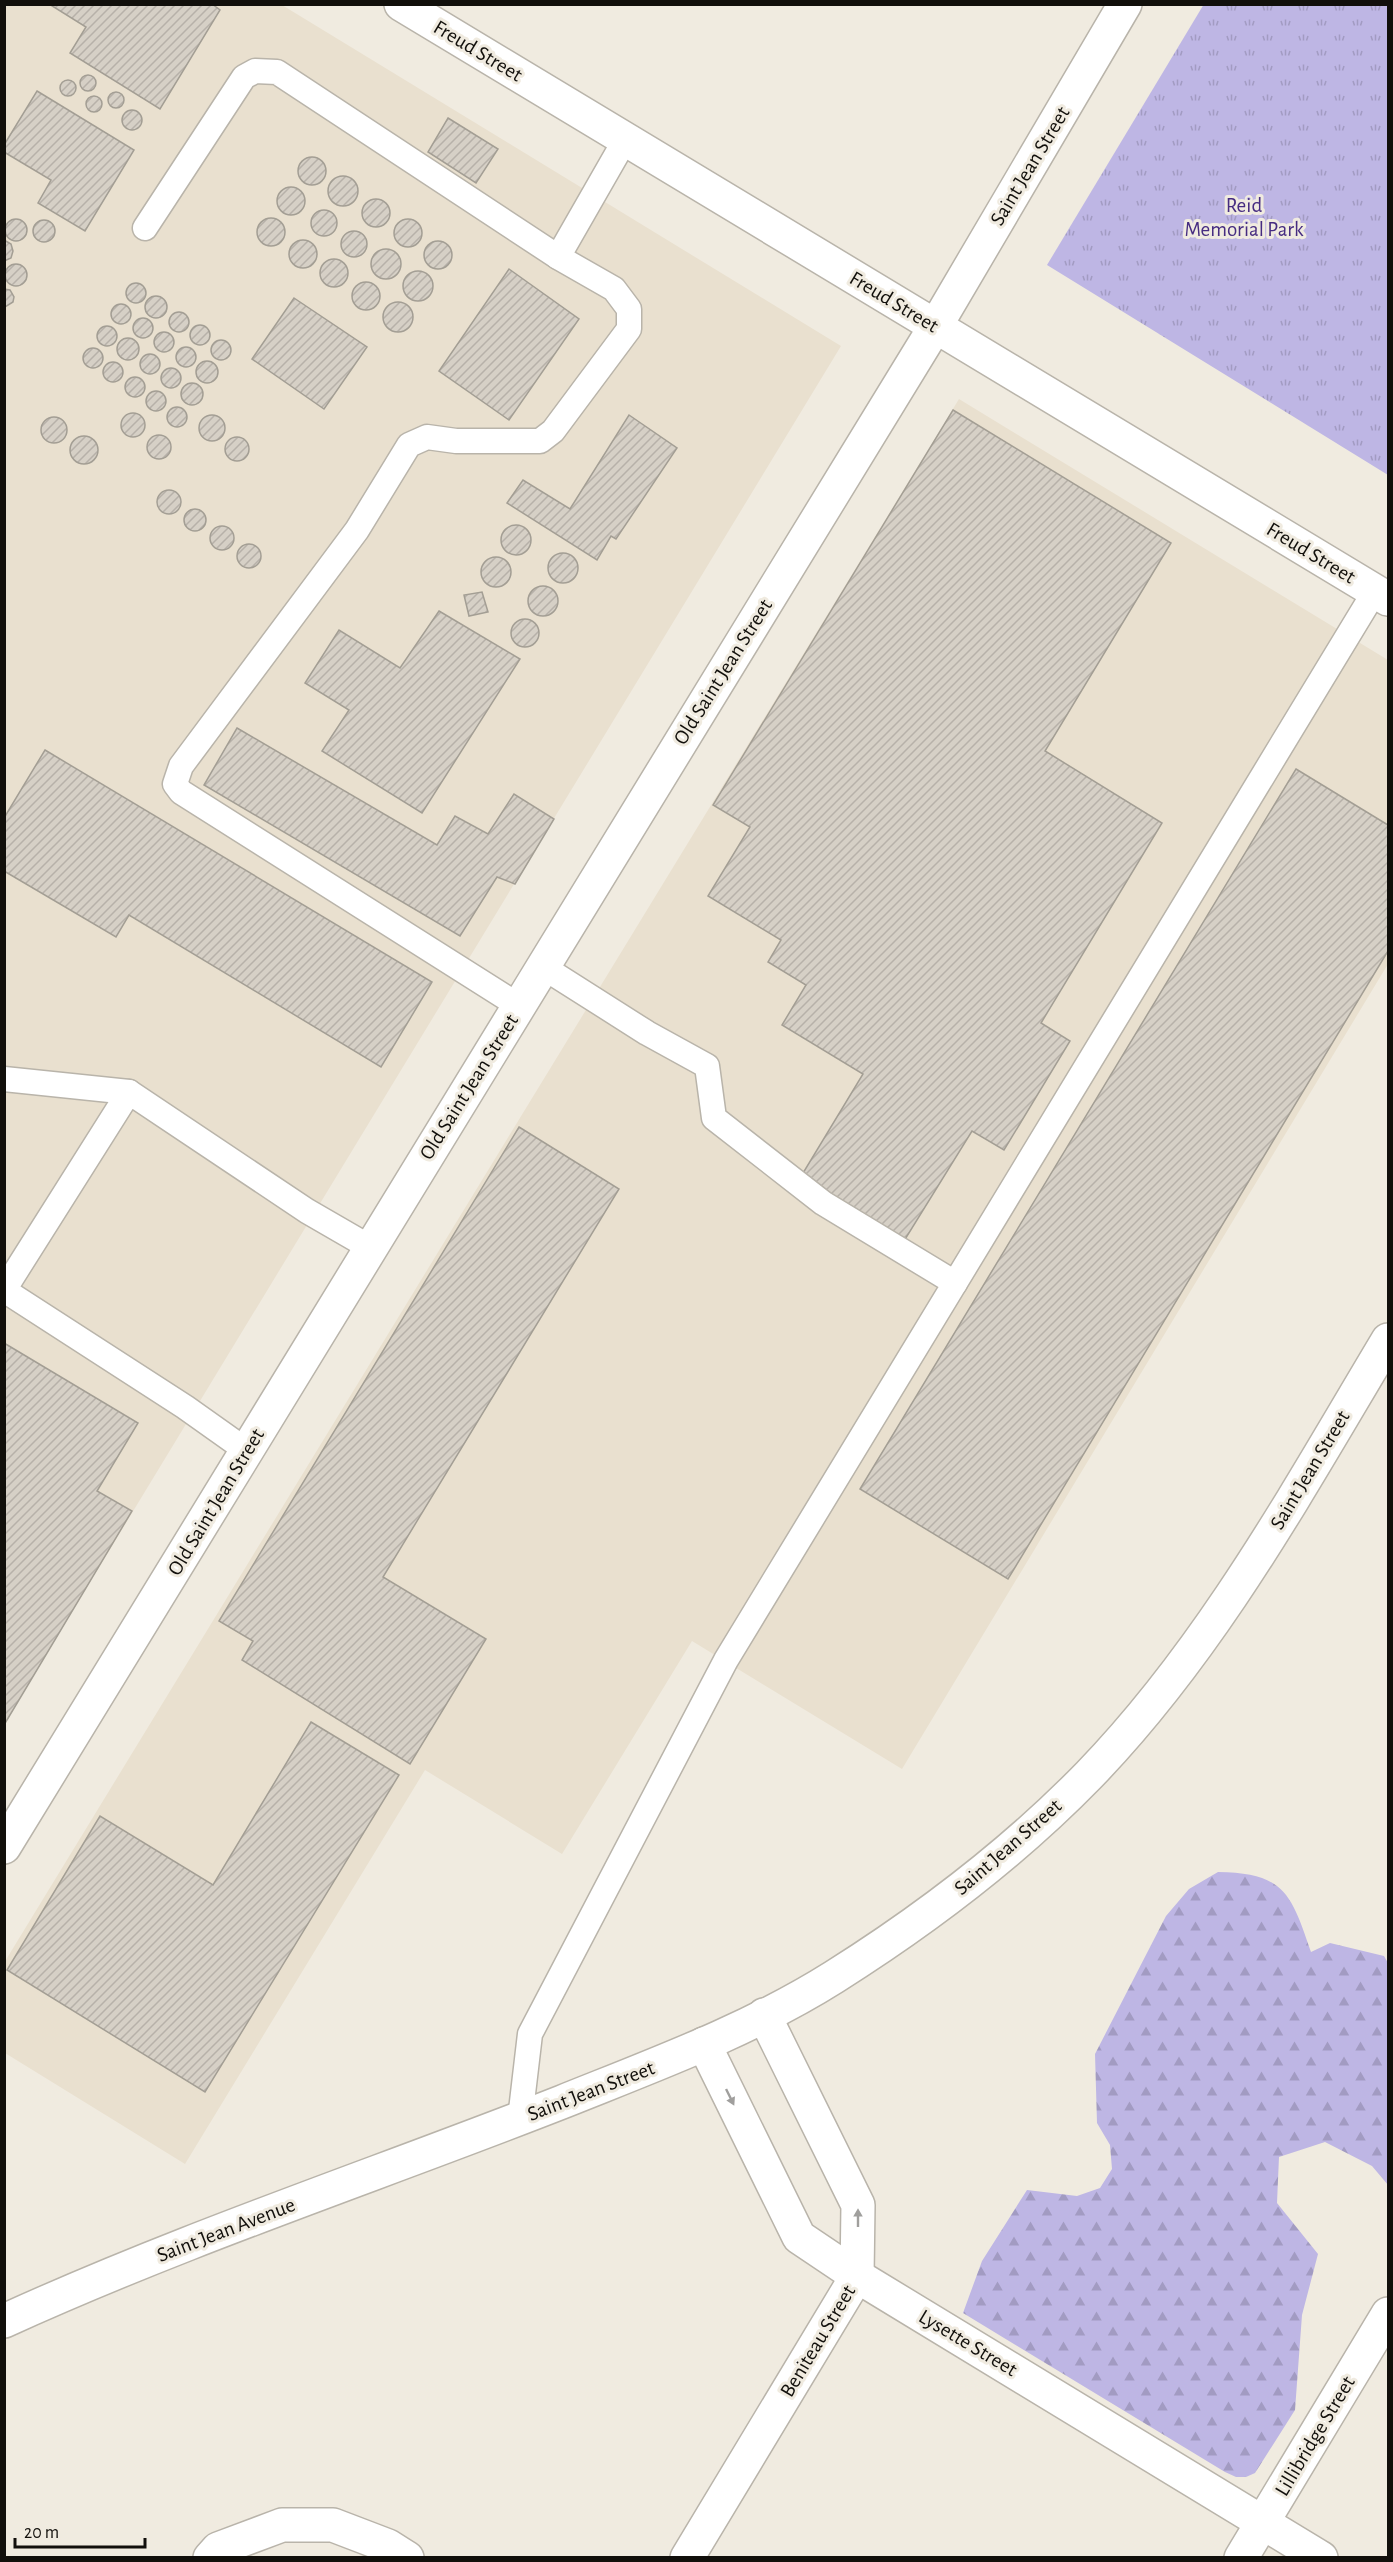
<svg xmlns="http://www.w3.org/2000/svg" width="1393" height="2562" font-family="'Alegreya Sans',sans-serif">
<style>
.built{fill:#e9e0cf}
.forest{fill:url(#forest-firs)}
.park{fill:url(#park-tufts)}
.building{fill:url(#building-hatch);stroke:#a39e94;stroke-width:1.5}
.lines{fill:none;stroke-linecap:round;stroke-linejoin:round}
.service-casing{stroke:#b9b4aa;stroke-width:27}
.minor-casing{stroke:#b9b4aa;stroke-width:36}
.tertiary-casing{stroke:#b9b4aa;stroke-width:36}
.service{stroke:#fff;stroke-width:24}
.minor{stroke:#fff;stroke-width:33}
.tertiary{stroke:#fff;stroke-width:33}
.oneway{fill:#a09f9d}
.labels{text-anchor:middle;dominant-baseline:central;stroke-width:6;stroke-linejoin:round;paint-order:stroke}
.street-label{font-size:21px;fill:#110f0b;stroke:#f0ebe0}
.park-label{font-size:21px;fill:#462c81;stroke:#f0ebe0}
</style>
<defs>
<pattern id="forest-firs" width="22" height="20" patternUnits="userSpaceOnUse" patternTransform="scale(1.5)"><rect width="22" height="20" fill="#beb6e4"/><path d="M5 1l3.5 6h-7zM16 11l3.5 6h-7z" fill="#a29bc2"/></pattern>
<pattern id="park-tufts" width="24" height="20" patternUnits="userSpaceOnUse" patternTransform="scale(1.5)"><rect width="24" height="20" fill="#beb6e4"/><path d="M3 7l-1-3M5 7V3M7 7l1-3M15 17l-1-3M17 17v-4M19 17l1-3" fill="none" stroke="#a29bc2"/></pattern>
<pattern id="building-hatch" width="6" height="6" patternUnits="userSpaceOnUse" patternTransform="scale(1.5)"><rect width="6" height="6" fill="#d6d0c6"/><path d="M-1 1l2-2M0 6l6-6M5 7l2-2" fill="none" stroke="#b7b1a9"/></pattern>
</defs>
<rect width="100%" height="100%" fill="#f0ebe0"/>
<g class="built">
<path d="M5 5H282L841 346 5 1722Z"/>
<path d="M959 399 1388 660V964L902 1769 692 1641 562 1854 425 1770 185 2164 5 2053 4 1963Z"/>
</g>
<path class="forest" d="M1218 1872C1285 1873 1291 1894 1311 1952L1330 1943 1384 1956 1388 1963V2185L1372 2166 1325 2142 1279 2157 1277 2203 1318 2254 1302 2315 1295 2410 1255 2473 1246 2477H1236L1225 2472 963 2313 982 2261 1027 2190 1077 2196 1100 2188 1112 2169 1110 2145 1097 2123 1095 2054 1166 1916 1189 1889Z"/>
<path class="park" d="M1204 4 1388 5V475L1047 265Z"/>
<g class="building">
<path d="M49 4H212L220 10 160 109 70 53 86 27Z"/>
<circle cx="88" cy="83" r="8"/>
<circle cx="68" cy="88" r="8"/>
<path d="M37 91 134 150 85 231 38 203 51 180 4 152V145Z"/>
<circle cx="116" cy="100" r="8"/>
<circle cx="94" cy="104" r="8"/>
<circle cx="132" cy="120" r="10"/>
<path d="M448 118 498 149 476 183 428 152Z"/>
<circle cx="312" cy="171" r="14"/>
<circle cx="343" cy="191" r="15"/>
<circle cx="291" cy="201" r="14"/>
<circle cx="376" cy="213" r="14"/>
<circle cx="324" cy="223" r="13"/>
<circle cx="271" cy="232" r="14"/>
<circle cx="408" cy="233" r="14"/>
<circle cx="16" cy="230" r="11"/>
<circle cx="44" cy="231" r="11"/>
<circle cx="354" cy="244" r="13"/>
<circle cx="303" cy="254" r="14"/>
<path d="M4 240 11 244 13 251 11 258 4 261Z"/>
<circle cx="438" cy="255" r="14"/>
<circle cx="386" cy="264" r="15"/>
<circle cx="334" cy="273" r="14"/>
<circle cx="16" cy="275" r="11"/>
<path d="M509 269 579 319 509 420 439 371Z"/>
<circle cx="418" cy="286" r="15"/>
<circle cx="366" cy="296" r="14"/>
<circle cx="136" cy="293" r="10"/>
<path d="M4 289 10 290 14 297 13 302 5 307Z"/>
<circle cx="156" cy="307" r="11"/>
<path d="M294 298 367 347 324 409 252 359Z"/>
<circle cx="398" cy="317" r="15"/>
<circle cx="121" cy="314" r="10"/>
<circle cx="179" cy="322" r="10"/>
<circle cx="143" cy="328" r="10"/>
<circle cx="200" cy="335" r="10"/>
<circle cx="107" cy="336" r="10"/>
<circle cx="164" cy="342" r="10"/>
<circle cx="128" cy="349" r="11"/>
<circle cx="221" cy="350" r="10"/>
<circle cx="186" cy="357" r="10"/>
<circle cx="93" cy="358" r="10"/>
<circle cx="150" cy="364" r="10"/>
<circle cx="207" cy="372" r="11"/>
<circle cx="113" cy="372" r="10"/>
<circle cx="171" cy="378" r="10"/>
<circle cx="135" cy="387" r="10"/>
<circle cx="192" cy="394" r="11"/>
<circle cx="156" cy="401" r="10"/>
<circle cx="177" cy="417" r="10"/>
<path d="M953 410 1171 543 1045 751 1162 823 1041 1023 1070 1041 1004 1150 972 1131 904 1241 800 1178 863 1074 782 1025 806 985 768 962 781 940 708 896 750 827 713 805Z"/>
<circle cx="133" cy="425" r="12"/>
<path d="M629 415 677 448 616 539 611 536 597 560 507 503 523 480 570 509Z"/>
<circle cx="212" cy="428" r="13"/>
<circle cx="54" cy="430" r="13"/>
<circle cx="159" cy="447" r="12"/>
<circle cx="84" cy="450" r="14"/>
<circle cx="237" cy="449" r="12"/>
<circle cx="169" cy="502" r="12"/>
<circle cx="195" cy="520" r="11"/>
<circle cx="516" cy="540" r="15"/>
<circle cx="222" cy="538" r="12"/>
<circle cx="249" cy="556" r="12"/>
<circle cx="563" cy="568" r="15"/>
<circle cx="496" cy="572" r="15"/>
<circle cx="543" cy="601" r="15"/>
<path d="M482 592 488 612 469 616 464 595Z"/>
<path d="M439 611 520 659 422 813 322 751 349 710 305 683 339 630 400 668Z"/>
<circle cx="525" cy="633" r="14"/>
<path d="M237 728 437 845 455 816 488 834 514 794 554 819 515 884 497 877 460 936 204 785Z"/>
<path d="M45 750 432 982 381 1067 129 915 116 937 4 871V818Z"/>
<path d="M1296 769 1388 825V951L1008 1579 860 1489Z"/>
<path d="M519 1127 619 1189 383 1577 486 1639 410 1764 242 1660 253 1641 219 1621Z"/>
<path d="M4 1343 138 1423 97 1491 132 1511 4 1725Z"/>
<path d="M311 1722 399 1775 205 2092 7 1970 100 1816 213 1885Z"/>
</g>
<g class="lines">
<g class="service-casing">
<g id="service">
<path d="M145 228 244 77 255 71 277 72 558 257 625 140"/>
<path d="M519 1006 181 792 175 784 181 766 357 530 409 445 427 437 456 441H540L553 431 629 329V309L614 289 558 257"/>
<path d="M4 1079 129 1092"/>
<path d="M955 1283 1375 591"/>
<path d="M4 1290 129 1092 307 1211 371 1248"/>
<path d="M4 1290 185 1407 247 1451"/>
<path d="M520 2119 530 2034 726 1660 955 1283 823 1203 714 1118 707 1066 647 1033 543 967"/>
</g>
</g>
<g class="minor-casing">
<g id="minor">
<path d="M4 1847 935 327 1125 4"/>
<path d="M764 2015 858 2205 857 2276"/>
<path d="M704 2044 799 2237 857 2276 1321 2558"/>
<path d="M210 2558 218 2549 282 2525H333L388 2546 407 2558"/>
<path d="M687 2558 857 2276"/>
<path d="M1241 2558 1388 2314"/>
</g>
</g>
<g class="tertiary-casing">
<g id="tertiary">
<path d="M401 4 1388 599"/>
<path d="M4 2321C186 2238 376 2175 562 2102 654 2065 750 2030 834 1977 926 1919 1013 1853 1089 1775 1212 1648 1298 1490 1388 1340"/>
</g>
</g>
<use href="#service" class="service"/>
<use href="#minor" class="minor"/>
<use href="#tertiary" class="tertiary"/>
</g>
<defs><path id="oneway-solid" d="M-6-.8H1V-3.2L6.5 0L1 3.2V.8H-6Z" transform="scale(1.5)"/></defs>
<g class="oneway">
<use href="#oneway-solid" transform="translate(730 2097) rotate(64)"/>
<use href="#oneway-solid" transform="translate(858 2218) rotate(-90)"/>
</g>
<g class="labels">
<g class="street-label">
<text transform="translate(478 51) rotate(31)">Freud Street</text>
<text transform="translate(1030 166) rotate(-59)">Saint Jean Street</text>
<text transform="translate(894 302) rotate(31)">Freud Street</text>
<text transform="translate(1311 553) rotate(31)">Freud Street</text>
<text transform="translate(723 672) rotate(-58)">Old Saint Jean Street</text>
<text transform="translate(469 1087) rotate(-58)">Old Saint Jean Street</text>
<text transform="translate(1310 1470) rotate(-59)">Saint Jean Street</text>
<text transform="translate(216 1502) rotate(-59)">Old Saint Jean Street</text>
<text transform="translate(1008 1847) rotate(-41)">Saint Jean Street</text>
<text transform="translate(591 2091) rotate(-21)">Saint Jean Street</text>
<text transform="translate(226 2230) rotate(-21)">Saint Jean Avenue</text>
<text transform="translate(818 2341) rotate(-59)">Beniteau Street</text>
<text transform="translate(968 2343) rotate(31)">Lysette Street</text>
<text transform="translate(1315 2436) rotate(-59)">Lillibridge Street</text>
</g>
<g class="park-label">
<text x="1244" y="205">Reid<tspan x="1244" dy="24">Memorial Park</tspan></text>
</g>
</g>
<rect width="1393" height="2562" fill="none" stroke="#110f0b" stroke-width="12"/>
<path d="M15 2538v9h130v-9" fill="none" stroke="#110f0b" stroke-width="3"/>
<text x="24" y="2538" font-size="18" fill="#110f0b" stroke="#f0ebe0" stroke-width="4.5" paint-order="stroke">20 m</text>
</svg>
